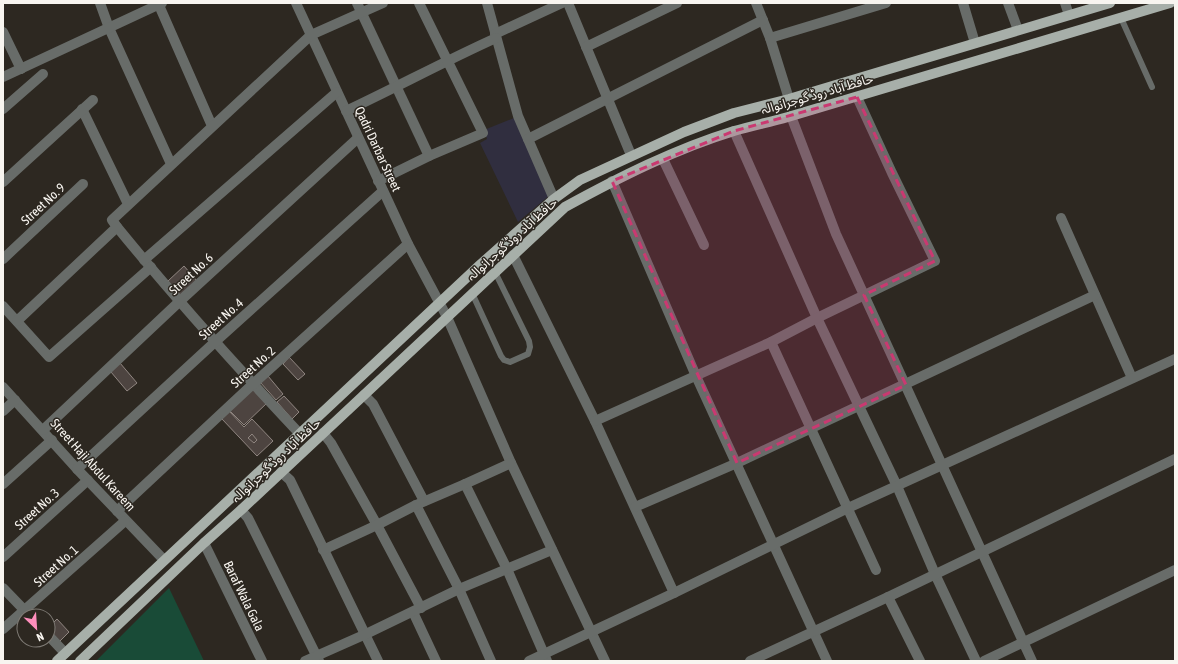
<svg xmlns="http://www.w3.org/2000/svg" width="1178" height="664" font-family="'Asap Condensed','Noto Sans Arabic',sans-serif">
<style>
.education{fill:#302e3f}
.green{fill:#194b37}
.building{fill:#4d4440;stroke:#908681}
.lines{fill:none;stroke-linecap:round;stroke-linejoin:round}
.service{stroke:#686c69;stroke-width:6}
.minor{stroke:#686c69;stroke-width:10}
.primary{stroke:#a7afa9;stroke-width:10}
.marked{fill:#ca3971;fill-opacity:0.2;stroke:#ca3971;stroke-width:3;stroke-dasharray:8 5;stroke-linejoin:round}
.labels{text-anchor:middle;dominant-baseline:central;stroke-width:3;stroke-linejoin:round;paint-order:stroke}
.street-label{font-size:13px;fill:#f8f5f0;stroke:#2d2821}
</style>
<rect width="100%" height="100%" fill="#2d2821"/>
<path class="education" d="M514 118 550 195 518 222 480 143 487 139 484 130Z"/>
<path class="green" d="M169 588 204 661H96Z"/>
<g class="building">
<path d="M184 266 197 281 180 295 168 281Z"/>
<path d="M289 357 305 374 298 380 283 364Z"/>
<path d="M120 363 137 383 127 391 111 372Z"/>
<path d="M268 376 283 394 276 400 260 382Z"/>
<path d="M253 388 267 403 244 425 230 411Z"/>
<path d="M284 396 299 412 292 419 277 402Z"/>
<path d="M229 411 244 427 252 419 273 441 257 456 222 419Z"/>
<path d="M252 434 257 440 254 443 248 438Z"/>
<path d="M57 619 69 632 59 642 48 631V628Z"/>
</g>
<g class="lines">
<g class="service">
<path d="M1121 18 1152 87"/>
<path d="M472 293 501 356 504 360 510 362 528 354 530 347 529 341 495 272"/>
</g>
<g class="minor">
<path d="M100 3 109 28 171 164"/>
<path d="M158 3 212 126"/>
<path d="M296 3 408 244 447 317 511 463 605 661"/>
<path d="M357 3 429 156"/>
<path d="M487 3 518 116 554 199"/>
<path d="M568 3 631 155"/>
<path d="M756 3 770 38 789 99"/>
<path d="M963 3 975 43"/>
<path d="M1008 3 1018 30"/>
<path d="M1065 3 1069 15"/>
<path d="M3 32 21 69"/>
<path d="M495 34 562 3"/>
<path d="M770 38 886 3"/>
<path d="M586 47 677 3"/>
<path d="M3 77 162 3"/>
<path d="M3 109 43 74"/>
<path d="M82 109 128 204"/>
<path d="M346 111C397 87 445 61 496 38"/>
<path d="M791 116 836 234 1032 661"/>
<path d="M734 131 817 318 897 486 935 574 976 661"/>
<path d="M528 139 763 20"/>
<path d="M663 159 704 245"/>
<path d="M378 181 429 156 483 133 419 3"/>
<path d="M612 181 696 376 827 661"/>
<path d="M3 182 93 100"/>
<path d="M1061 218 1132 378"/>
<path d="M117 227C175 298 236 366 299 433"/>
<path d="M513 255 595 421 674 593"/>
<path d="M3 259 83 184"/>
<path d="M144 260 337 92"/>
<path d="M3 306 49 357 151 267"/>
<path d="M17 321 117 227 112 220 311 35 383 3"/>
<path d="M771 342 876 570"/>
<path d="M3 387 77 469 164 560"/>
<path d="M364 395 373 404 424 501"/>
<path d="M3 411 15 400"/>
<path d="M595 421 771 342 817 318 935 261 892 173 857 97"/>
<path d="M43 430 180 301 358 138"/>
<path d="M323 433 331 443 377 525 421 608"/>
<path d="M77 469 216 341 383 191"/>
<path d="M281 472 290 480 378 661"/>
<path d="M3 484 52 440"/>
<path d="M465 484 507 569 547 661"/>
<path d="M416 505 459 589 491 661"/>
<path d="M635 507 737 463 1095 295"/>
<path d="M241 510 248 518 319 661"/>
<path d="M117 511 253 384 408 244"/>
<path d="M204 543 262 661"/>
<path d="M323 550 377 525 416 505 465 484 511 463"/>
<path d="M3 557 88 480"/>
<path d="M3 588 30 616"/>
<path d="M888 597 920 661"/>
<path d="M413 612 436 661"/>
<path d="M3 629 125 521"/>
<path d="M48 635 65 653"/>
<path d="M305 661 366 634 459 589 552 550"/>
<path d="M529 661 674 593 848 508 1175 359"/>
<path d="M750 661 888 597 1175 459"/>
<path d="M984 661 1175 570"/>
</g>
<g class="primary">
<path d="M57 661 481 264 554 199 580 180 684 132 734 113 789 99 1110 3"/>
<path d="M80 661 204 543 241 510 565 207C618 178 675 149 734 131 752 126 770 122 788 117L1170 3"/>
</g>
</g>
<path class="marked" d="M857 97 935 261 864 295 906 385 737 463 612 181 734 131Z"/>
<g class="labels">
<g class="street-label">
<text transform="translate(817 94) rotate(-16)">حافظ آباد روڈ گوجرانوالہ</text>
<text transform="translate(378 149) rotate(65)">Qadri Darbar Street</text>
<text transform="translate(43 204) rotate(-43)">Street No. 9</text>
<text transform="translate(512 239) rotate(-42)">حافظ آباد روڈ گوجرانوالہ</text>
<text transform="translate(191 274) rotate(-43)">Street No. 6</text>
<text transform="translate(221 319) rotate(-42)">Street No. 4</text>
<text transform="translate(253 367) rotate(-42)">Street No. 2</text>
<text transform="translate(276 460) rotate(-43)">حافظ آباد روڈ گوجرانوالہ</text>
<text transform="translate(93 465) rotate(48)">Street Haji Abdul Kareem</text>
<text transform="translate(37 509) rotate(-42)">Street No. 3</text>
<text transform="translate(56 566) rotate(-42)">Street No. 1</text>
<text transform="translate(244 596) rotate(64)">Baraf Wala Gala</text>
</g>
</g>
<rect width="1178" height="664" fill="none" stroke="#f8f5f0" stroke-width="8"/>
<g transform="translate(36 628) rotate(155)"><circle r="19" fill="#2d2821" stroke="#7e7a74"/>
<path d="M0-3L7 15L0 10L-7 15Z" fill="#fe8ebc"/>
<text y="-6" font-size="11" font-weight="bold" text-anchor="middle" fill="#f8f5f0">N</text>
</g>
</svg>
